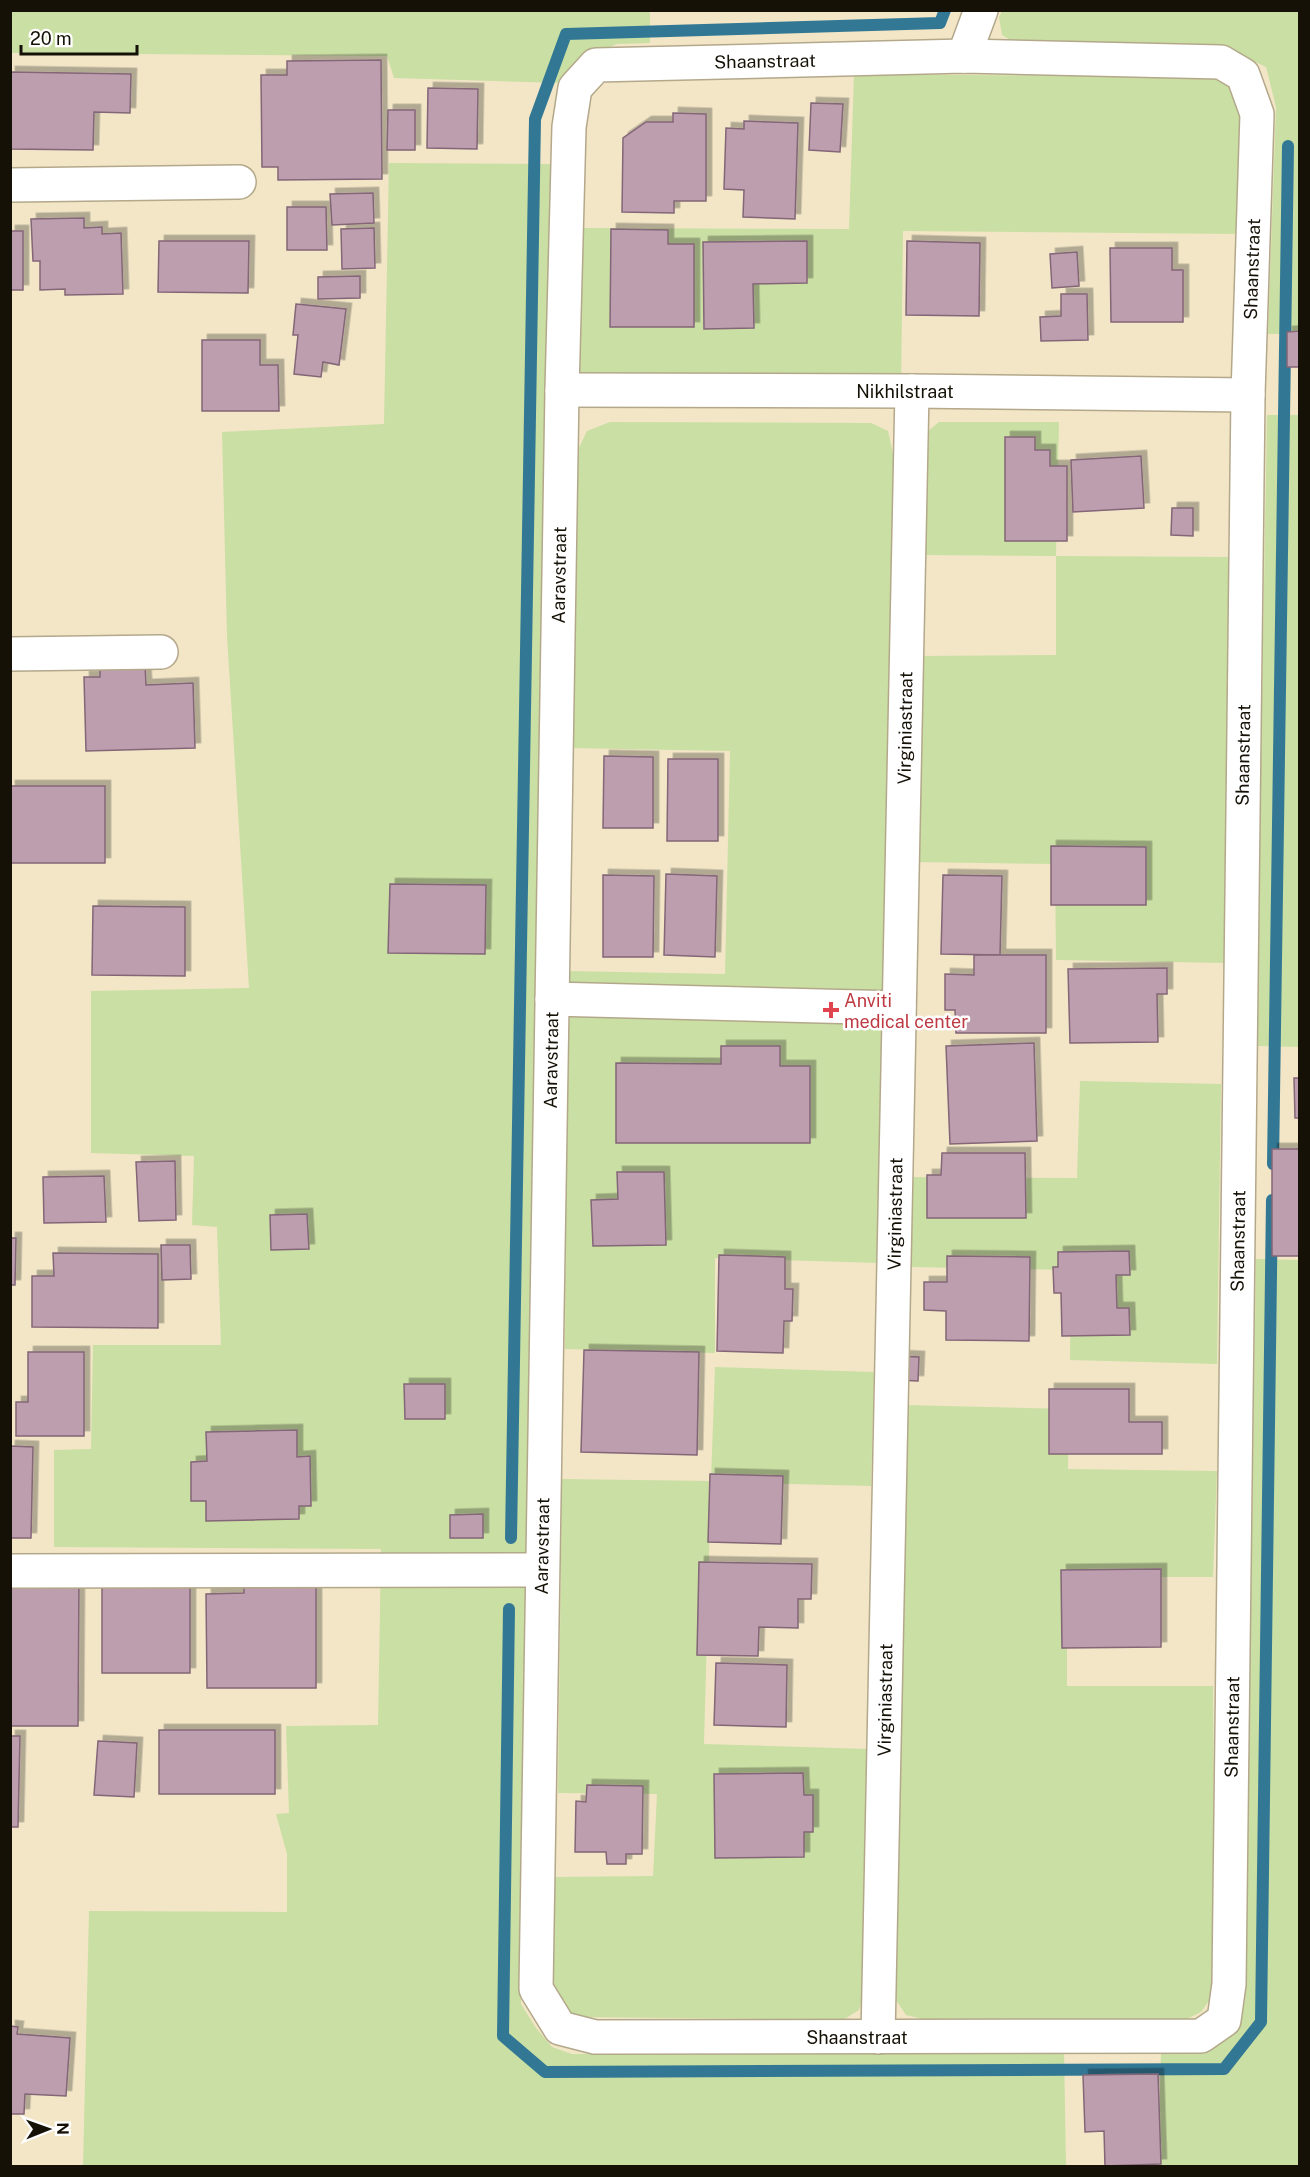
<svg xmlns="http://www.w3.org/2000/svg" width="1310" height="2177" font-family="'Public Sans',sans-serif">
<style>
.green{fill:#cadfa3}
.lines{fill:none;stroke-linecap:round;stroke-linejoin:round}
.stream{stroke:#327894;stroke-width:12}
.building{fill:#bd9eaf;stroke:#836677;stroke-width:1.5;filter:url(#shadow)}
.minor-casing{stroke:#b4a88b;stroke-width:36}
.minor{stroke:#fff;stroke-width:33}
.health-dot{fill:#e0444e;stroke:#fff;stroke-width:2}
.labels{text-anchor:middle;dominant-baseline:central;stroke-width:5;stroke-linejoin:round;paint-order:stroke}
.street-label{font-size:18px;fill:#151106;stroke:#fff}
.health-label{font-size:18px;fill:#be3a42;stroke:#fff;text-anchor:start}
</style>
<defs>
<filter id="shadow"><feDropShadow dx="5.5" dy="-5.5" stdDeviation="0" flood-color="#0004"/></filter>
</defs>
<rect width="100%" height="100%" fill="#f2e6c7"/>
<g class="green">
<path d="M10 11H650V43L617 44 589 55 561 83 394 78 387 56 11 53Z"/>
<path d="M1002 11H1299V334H1268L1276 107 1266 67 1220 45 1020 46 1002 35 999 17Z"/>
<path d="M854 74 1210 77 1233 88 1243 113 1240 234 903 231 901 391 586 382 577 366 580 228 849 229Z"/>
<path d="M389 163 551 164 520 1975 521 2004 536 2028 552 2047 572 2054 1064 2050 1066 2166H83L89 1911 287 1912V1854L276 1814 289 1813 286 1726 378 1725 381 1549 54 1547V1450L91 1449 93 1345H221L217 1227 192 1225 194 1156 91 1153V991L249 988 227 636 222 432 384 424Z"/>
<path d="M1267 415H1299V1047L1256 1046Z"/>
<path d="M610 422 871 423 888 431 894 458 879 1263 715 1258V1353L565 1349 567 971 725 974 730 751 569 748 577 452 587 431Z"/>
<path d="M939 422H1059L1056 556 1233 557 1227 963 1056 960 1055 864 913 862 920 656 1056 655V556L920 555 927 432Z"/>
<path d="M1080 1081 1221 1084 1217 1364 1070 1360 1071 1270 911 1267 913 1177 1077 1178Z"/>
<path d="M1256 1259 1299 1260V2166H1158L1161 2051 1236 2023 1245 2002Z"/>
<path d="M715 1367 874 1372 871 1486 711 1482 704 1744 868 1749 865 1994 859 2010 843 2020 577 2017 560 2005 554 1986V1877L653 1876 657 1794 558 1793 562 1479 711 1481Z"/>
<path d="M905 1405 1069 1409 1068 1469 1217 1471 1213 1577H1067V1686H1213L1215 1992 1201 2012 1181 2022 930 2021 906 2015 892 1994Z"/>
</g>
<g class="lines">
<g class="stream">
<path d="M1273 1164 1288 146"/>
<path d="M511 1538 535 119 566 34 940 23 945 10"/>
<path d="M509 1609 503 2036 545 2072 1224 2069 1261 2022 1272 1200"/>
</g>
</g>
<g class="building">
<path d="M381 60 382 179 278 180V167H262L261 75H287V61Z"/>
<path d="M10 72 131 74 130 113 94 112 93 150 10 149Z"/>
<path d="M428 88 478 89 477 149 427 148Z"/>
<path d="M811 103 843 104 840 152 809 150Z"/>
<path d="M388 110H415V150H387Z"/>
<path d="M673 113 706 114V201H674V213L622 212 623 138 646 122H673Z"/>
<path d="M744 121 798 123 795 219 743 217 744 190 724 189 726 128 744 129Z"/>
<path d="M373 193 374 223 332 225 330 194Z"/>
<path d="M287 207H326L327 250H287Z"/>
<path d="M84 218V228L102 227V234L121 233 123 294 65 295V289L40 290V261H33L31 219Z"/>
<path d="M374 228 375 268 342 269 341 229Z"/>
<path d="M611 229 668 230V244H694V327H610Z"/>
<rect x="10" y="231" width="13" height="59"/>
<path d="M159 241H249L248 293 158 292Z"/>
<path d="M807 241V283L753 284 754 328 704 329 703 242Z"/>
<path d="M907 241 980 243 979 316 906 315Z"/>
<path d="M1110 248H1172V270H1183V322H1111Z"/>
<path d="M1077 252 1079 286 1052 288 1050 254Z"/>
<path d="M360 276V298L318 299V277Z"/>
<path d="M1061 294H1087L1088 340 1041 341 1040 317 1061 316Z"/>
<path d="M296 304 346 309 339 365 323 362 321 377 294 374 298 335H293Z"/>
<path d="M1300 331V367H1287V332Z"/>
<path d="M202 340H260V365H278L279 411H202Z"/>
<path d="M1005 437H1035V450H1050V466H1067V541H1005Z"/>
<path d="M1141 456 1144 508 1073 512 1071 460Z"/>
<path d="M1172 508H1193V536L1171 535Z"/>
<path d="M145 665 146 685 193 683 195 748 86 751 84 677H100V666Z"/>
<path d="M604 756 653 757V828H603Z"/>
<path d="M668 759H718V841H667Z"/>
<rect x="10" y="786" width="95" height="77"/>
<path d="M1051 846 1146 847V905H1051Z"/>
<path d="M666 874 717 876 715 957 664 955Z"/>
<path d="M603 875 654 876 653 957H603Z"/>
<path d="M943 875 1002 876 1000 955 941 954Z"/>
<path d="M390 884 486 885 485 954 388 953Z"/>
<path d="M93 906 185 907V976L92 975Z"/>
<path d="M974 955H1046V1033H956L955 1010H945V974L974 975Z"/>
<path d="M1167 968V994H1157L1158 1042 1070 1043 1068 969Z"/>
<path d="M1034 1043 1037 1141 950 1144 946 1046Z"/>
<path d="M721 1046H780V1066H810V1143H616V1063L721 1064Z"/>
<path d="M1294 1078H1300V1118H1295Z"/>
<rect x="1272" y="1149" width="28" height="107"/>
<path d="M942 1153H1025L1026 1218H927V1175H941Z"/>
<path d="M175 1161 176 1220 139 1221 136 1162Z"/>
<path d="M617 1172H664L666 1245 593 1246 591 1200 618 1199Z"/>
<path d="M104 1176 106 1222 44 1223 43 1177Z"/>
<path d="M307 1214 309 1249 271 1250 270 1215Z"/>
<path d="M10 1238H16L15 1285H10Z"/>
<path d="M161 1245H190L191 1279 162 1280Z"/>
<path d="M1129 1251 1130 1275H1116L1117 1308H1129L1130 1335 1062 1336 1061 1293H1054L1053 1267H1058V1252Z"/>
<path d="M53 1253 158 1254V1328L32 1327V1276H54Z"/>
<path d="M719 1255 785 1257V1289H793L792 1321H784L783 1353 717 1351Z"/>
<path d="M947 1256 1030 1257 1029 1341 946 1340V1311L924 1310V1282H947Z"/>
<path d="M584 1350 699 1352 697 1455 581 1452Z"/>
<path d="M28 1352H84V1436H16V1402H28Z"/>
<path d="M897 1356 919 1357 918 1381 896 1380Z"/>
<path d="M404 1384H445V1419H405Z"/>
<path d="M1049 1389H1129V1422H1162V1454H1049Z"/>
<path d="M297 1430V1457L310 1456 311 1506H299V1519L206 1521V1501H191V1462L207 1461 206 1432Z"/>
<path d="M10 1446 33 1447 31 1538H10Z"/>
<path d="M710 1474 783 1476 781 1544 708 1542Z"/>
<path d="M483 1514V1538H450V1515Z"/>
<path d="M699 1562 812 1564 811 1599H798V1628L759 1627 758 1656 697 1655Z"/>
<path d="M1161 1569V1647L1062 1648 1061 1570Z"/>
<rect x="102" y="1572" width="88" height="101"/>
<path d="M316 1574V1688H207L206 1594 244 1593V1575Z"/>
<path d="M11 1577 79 1578 78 1726H10Z"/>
<path d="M716 1663 787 1665 786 1727 714 1725Z"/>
<rect x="159" y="1730" width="116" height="64"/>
<path d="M10 1736H20L18 1827H10Z"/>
<path d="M98 1741 137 1743 134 1797 94 1795Z"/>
<path d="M803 1773 804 1795H813V1832H804V1857L715 1858 714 1774Z"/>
<path d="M587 1785 643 1786 642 1854H626V1864H607L606 1852H575L576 1801 586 1802Z"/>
<path d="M10 2026 18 2027 17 2034 70 2038 66 2096 25 2094 24 2114H10Z"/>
<path d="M1158 2074 1161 2164 1105 2166 1104 2131 1085 2132 1083 2075Z"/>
</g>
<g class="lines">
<g class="minor-casing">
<g id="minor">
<path d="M964 56 1221 62 1243 75 1257 114 1248 395 1229 1984 1224 2020 1201 2036 595 2037 560 2028 536 1989 562 390 569 127 575 88 596 65Z"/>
<path d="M964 56 981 10"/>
<path d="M10 185 239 182"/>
<path d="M562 390 912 391 1248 395"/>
<path d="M10 654 161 652"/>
<path d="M552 999 899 1008"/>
<path d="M10 1571 542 1570"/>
<path d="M878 2037 912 391"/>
</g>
</g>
<use href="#minor" class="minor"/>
</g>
<path class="health-dot" d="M828 1001h6v6h6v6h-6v6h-6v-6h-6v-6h6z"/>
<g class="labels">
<g class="street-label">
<text transform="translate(765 61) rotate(-1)">Shaanstraat</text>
<text transform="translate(1252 269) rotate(-88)">Shaanstraat</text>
<text x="905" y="391">Nikhilstraat</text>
<text transform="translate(559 575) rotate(-89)">Aaravstraat</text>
<text transform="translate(905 728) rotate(-89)">Virginiastraat</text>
<text transform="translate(1243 755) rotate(-89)">Shaanstraat</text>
<text transform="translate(551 1060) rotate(-89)">Aaravstraat</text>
<text transform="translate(895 1214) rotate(-89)">Virginiastraat</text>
<text transform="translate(1238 1241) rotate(-89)">Shaanstraat</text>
<text transform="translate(542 1546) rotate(-89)">Aaravstraat</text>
<text transform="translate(885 1700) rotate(-89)">Virginiastraat</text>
<text transform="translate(1232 1727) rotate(-89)">Shaanstraat</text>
<text x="857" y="2037">Shaanstraat</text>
</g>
<g class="health-label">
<text x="844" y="1000">Anviti<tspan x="844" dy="21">medical center</tspan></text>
</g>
</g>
<rect width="1310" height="2177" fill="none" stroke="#151106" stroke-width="24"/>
<g transform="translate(48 2129) rotate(89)" stroke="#ffffff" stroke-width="4.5" paint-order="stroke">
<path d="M0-4.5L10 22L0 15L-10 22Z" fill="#151106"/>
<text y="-9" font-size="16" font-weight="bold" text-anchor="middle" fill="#151106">N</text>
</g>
<path d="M21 45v9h116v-9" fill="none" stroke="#151106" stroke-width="3"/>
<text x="30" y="45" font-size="18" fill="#151106" stroke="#ffffff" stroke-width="4.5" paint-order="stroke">20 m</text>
</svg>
